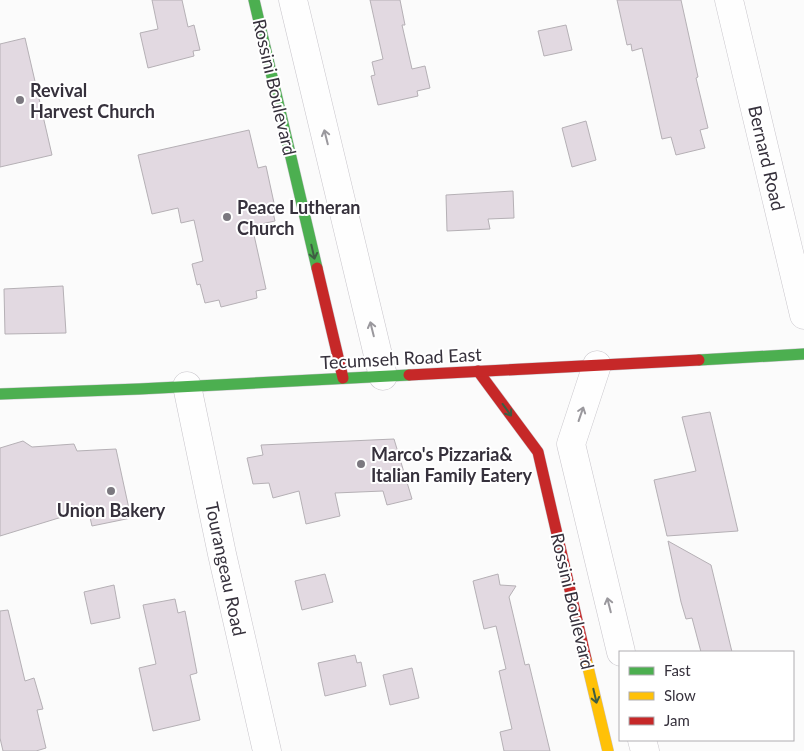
<svg xmlns="http://www.w3.org/2000/svg" width="804" height="751" font-family="Lato,sans-serif">
<style>
.building{fill:#e2d9e1;stroke:#b5b0b5}
.lines{fill:none;stroke-linecap:round;stroke-linejoin:round}
.street-casing{stroke:#c8c5cb;stroke-width:29}
.fast-casing{stroke:#c8c5cb;stroke-width:12}
.slow-casing{stroke:#c8c5cb;stroke-width:12}
.jam-casing{stroke:#c8c5cb;stroke-width:12}
.street{stroke:#fefefe;stroke-width:28}
.fast{stroke:#4caf50;stroke-width:11}
.slow{stroke:#ffc107;stroke-width:11}
.jam{stroke:#c62828;stroke-width:11}
.oneway{stroke:#9a989d}
.oneway2{stroke:#3e5d43}
.poi-dot{fill:#7b787f;stroke:#fff;stroke-width:2}
.labels{text-anchor:middle;dominant-baseline:central;stroke-width:4;stroke-linejoin:round;paint-order:stroke}
.street-label{font-size:18px;fill:#36313c;stroke:#fff}
.poi-label{font-size:18px;font-weight:bold;fill:#36313c;stroke:#fff;text-anchor:start}
</style>
<rect width="100%" height="100%" fill="#fbfbfb"/>
<g class="building">
<path d="M152 0H182L188 27 194 25 200 50 193 51 194 56 148 68 140 33 158 29Z"/>
<path d="M370 0H400L405 25H402L412 69 425 66 430 88 417 91 418 96 378 105 371 76 375 75 372 62 383 59Z"/>
<path d="M617 0H681L698 77 696 78 708 128 700 130 705 148 676 155 671 137 662 139 642 48 632 51 631 44 627 45Z"/>
<path d="M566 25 572 50 544 56 538 31Z"/>
<path d="M25 38 52 155 0 167V44Z"/>
<path d="M586 121 596 160 572 167 562 128Z"/>
<path d="M249 130 258 168 266 166 274 203H271L275 221 252 226 266 289 256 291 257 298 221 307 219 300 205 303 200 284 197 285 192 264 203 261 194 220 181 223 178 208 152 214 138 155Z"/>
<path d="M513 191 514 218 488 219 490 229 447 231 446 195Z"/>
<path d="M63 286 66 333 5 334 4 289Z"/>
<path d="M710 412 738 531 667 536 654 480 696 471 682 417Z"/>
<path d="M394 439 412 499 387 505 383 491 335 493 340 516 306 524 299 491 273 498 269 483 253 484 247 458 263 455 261 445Z"/>
<path d="M23 441 32 447 74 444 77 451 116 449 131 518 92 526 88 509 0 536V448Z"/>
<path d="M668 541 711 565 732 652H701L692 618 686 619 681 602Z"/>
<path d="M325 574 333 602 302 610 295 581Z"/>
<path d="M498 574 500 585 516 586 509 597 525 665 529 664 550 751H504L500 732 512 729 499 671 506 669 496 626 484 629 473 581Z"/>
<path d="M114 585 120 618 91 624 84 592Z"/>
<path d="M175 599 178 613 185 611 197 673 190 675 200 720 153 731 139 668 156 664 143 605Z"/>
<path d="M8 610 25 681 34 678 43 709 37 710 46 748 36 751H3L0 738V611Z"/>
<path d="M355 655 357 663 361 662 366 686 325 696 318 663Z"/>
<path d="M412 668 419 698 390 705 383 675Z"/>
</g>
<g class="lines">
<g class="street-casing">
<g id="street">
<path d="M293 0 383 376"/>
<path d="M729 0 804 315"/>
<path d="M597 365 571 444 621 652"/>
<path d="M187 386 222 554 267 751"/>
<path d="M642 740 645 751"/>
</g>
</g>
<g class="fast-casing">
<g id="fast">
<path d="M254 0 317 268"/>
<path d="M699 360 804 354"/>
<path d="M0 394 139 389 409 375"/>
</g>
</g>
<g class="slow-casing">
<path id="slow" d="M586 659 608 751"/>
</g>
<g class="jam-casing">
<g id="jam">
<path d="M317 268 343 378"/>
<path d="M478 371 538 452 586 659"/>
<path d="M409 375 699 360"/>
</g>
</g>
<use href="#street" class="street"/>
<use href="#fast" class="fast"/>
<use href="#slow" class="slow"/>
<use href="#jam" class="jam"/>
</g>
<defs><path id="oneway-shaft" d="M-6 0H5M1.5-3L5.5 0L1.5 3" fill="none" stroke-width="1.6" stroke-linecap="round" stroke-linejoin="round" transform="scale(1.25)"/></defs>
<g class="oneway">
<use href="#oneway-shaft" transform="translate(326 137) rotate(-104)"/>
<use href="#oneway-shaft" transform="translate(372 329) rotate(-104)"/>
<use href="#oneway-shaft" transform="translate(581 414) rotate(-71)"/>
<use href="#oneway-shaft" transform="translate(609 605) rotate(-104)"/>
</g>
<g class="oneway2">
<use href="#oneway-shaft" transform="translate(313 252) rotate(77)"/>
<use href="#oneway-shaft" transform="translate(507 410) rotate(54)"/>
<use href="#oneway-shaft" transform="translate(595 696) rotate(77)"/>
</g>
<g class="poi-dot">
<circle cx="20" cy="100" r="5"/>
<circle cx="227" cy="217" r="5"/>
<circle cx="361" cy="464" r="5"/>
<circle cx="111" cy="491" r="5"/>
</g>
<g class="labels">
<g class="street-label">
<text transform="translate(275 87) rotate(77)">Rossini Boulevard</text>
<text transform="translate(767 158) rotate(77)">Bernard Road</text>
<text transform="translate(401 358) rotate(-3)">Tecumseh Road East</text>
<text transform="translate(226 569) rotate(78)">Tourangeau Road</text>
<text transform="translate(573 601) rotate(77)">Rossini Boulevard</text>
</g>
<g class="poi-label">
<text x="30" y="90">Revival<tspan x="30" dy="21">Harvest Church</tspan></text>
<text x="237" y="207">Peace Lutheran<tspan x="237" dy="21">Church</tspan></text>
<text x="371" y="454">Marco's Pizzaria&amp;<tspan x="371" dy="21">Italian Family Eatery</tspan></text>
<text x="111" y="510" text-anchor="middle">Union Bakery</text>
</g>
</g>
<rect x="619" y="651" width="175" height="90" fill="#ffffff" stroke="#afadb1"/>
<rect x="629" y="667" width="25" height="8" fill="#4caf50" stroke="#afadb1"/>
<text x="664" y="676" font-size="15" fill="#36313c">Fast</text>
<rect x="629" y="692" width="25" height="8" fill="#ffc107" stroke="#afadb1"/>
<text x="664" y="701" font-size="15" fill="#36313c">Slow</text>
<rect x="629" y="717" width="25" height="8" fill="#c62828" stroke="#afadb1"/>
<text x="664" y="726" font-size="15" fill="#36313c">Jam</text>
</svg>
